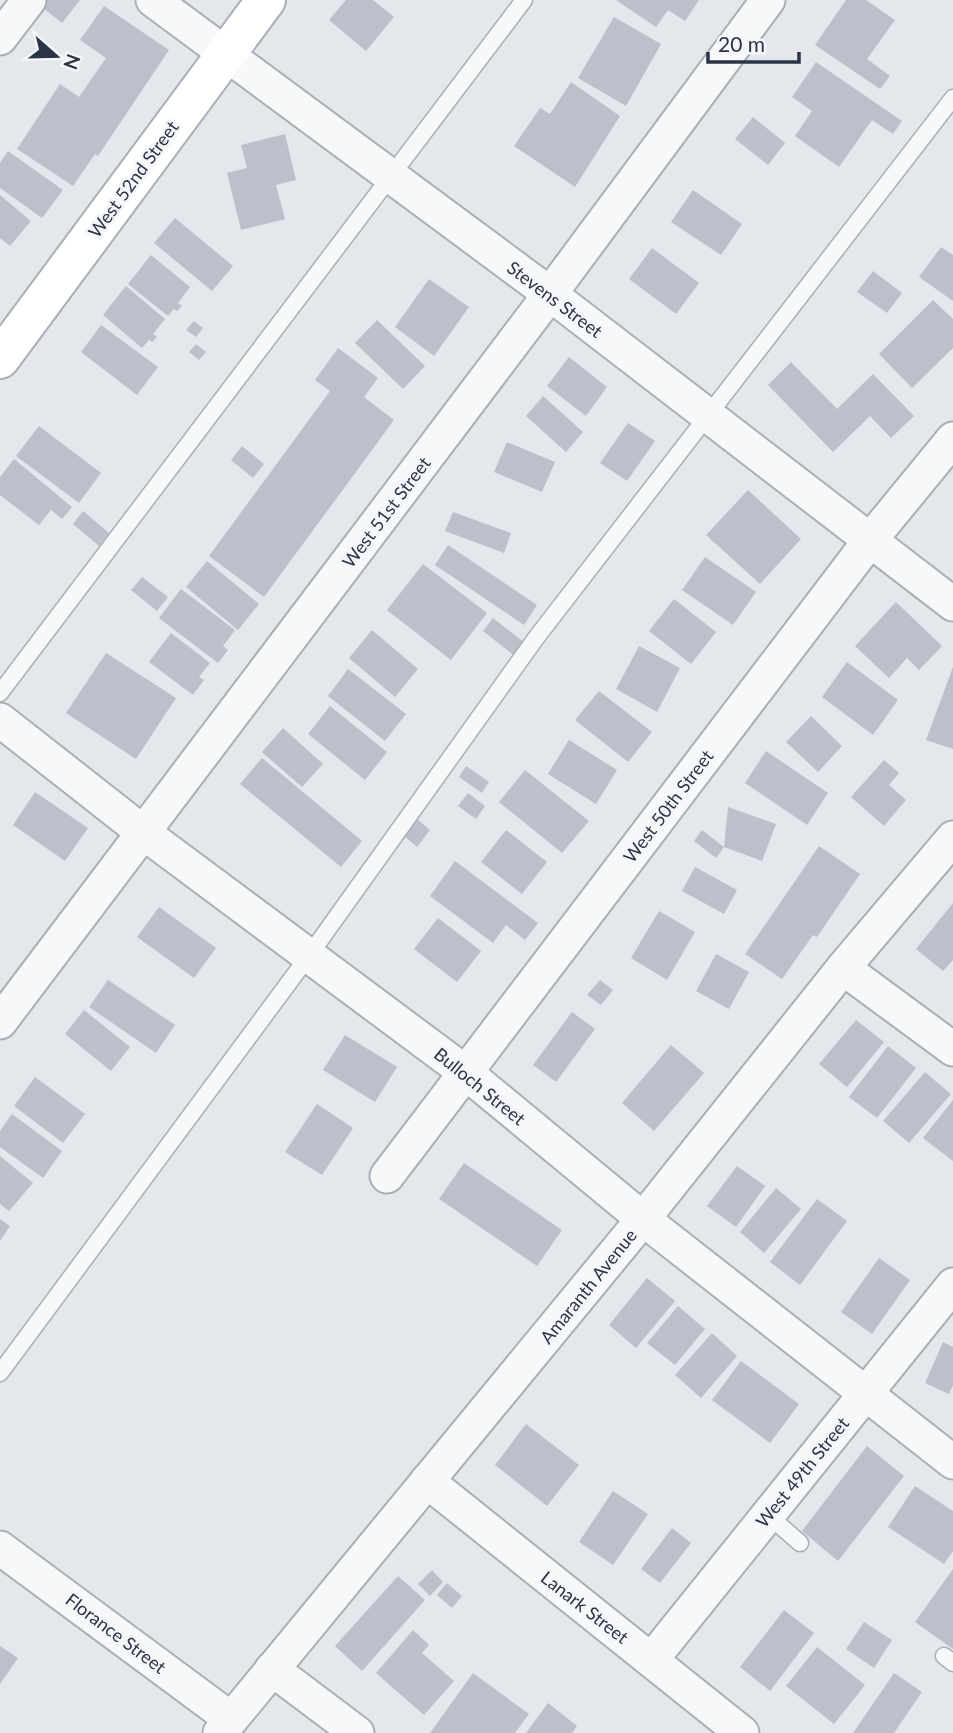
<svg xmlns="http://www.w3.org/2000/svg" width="953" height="1733" font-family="Lato,sans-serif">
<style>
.building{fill:#bbc0ca}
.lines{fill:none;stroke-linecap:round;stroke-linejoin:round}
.lane-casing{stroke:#a9aeb7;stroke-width:19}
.street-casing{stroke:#a9aeb7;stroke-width:37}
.secondary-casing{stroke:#a9aeb7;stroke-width:42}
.lane{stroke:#f7f8fa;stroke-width:16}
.street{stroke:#f7f8fa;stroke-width:33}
.secondary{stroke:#fff;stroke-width:38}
.labels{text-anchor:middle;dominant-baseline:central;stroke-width:6;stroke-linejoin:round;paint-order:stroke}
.street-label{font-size:18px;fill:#2b3445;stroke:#f4f6f9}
</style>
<rect width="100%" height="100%" fill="#e4e7ec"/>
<g class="building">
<path d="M41 0H80L62 23 38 4Z"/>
<path d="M346 0H373L394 17 366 51 329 20Z"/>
<path d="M616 0H699L685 21 668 10 656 27Z"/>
<path d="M846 0H866L895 20 867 59 890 76 880 89 815 45Z"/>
<path d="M104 6 169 50 98 156 95 154 73 186 17 149 60 84 79 97 106 58 80 40Z"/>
<path d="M614 17 661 44 626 106 578 78Z"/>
<path d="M816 62 902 121 893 134 872 120 839 167 795 136 812 111 792 97Z"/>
<path d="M571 82 620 116 575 187 514 146 540 108 550 114Z"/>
<path d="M753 117 785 143 768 165 735 139Z"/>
<path d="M285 134 296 180 276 185 285 219 241 230 227 173 247 168 241 145Z"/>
<path d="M8 151 63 190 42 218 0 188V163Z"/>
<path d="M693 190 742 224 721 255 671 222Z"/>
<path d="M0 195 31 221 10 246 0 238Z"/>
<path d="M175 218 233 266 212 291 154 243Z"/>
<path d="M941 247 953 255V301L919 277Z"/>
<path d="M652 248 699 283 676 314 629 279Z"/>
<path d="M151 255 190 287 178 303 182 306 177 311 174 309 168 316 128 284Z"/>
<path d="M873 271 902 293 887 313 857 292Z"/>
<path d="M429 279 469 307 434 356 395 327Z"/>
<path d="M126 286 165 319 153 334 157 337 152 342 149 340 142 348 103 315Z"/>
<path d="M933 300 953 319V348L912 388 879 354Z"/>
<path d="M377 320 425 366 403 389 355 343Z"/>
<path d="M194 321 203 328 196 337 186 330Z"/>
<path d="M101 325 158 367 137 395 81 352Z"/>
<path d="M196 344 206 352 199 360 189 352Z"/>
<path d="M338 348 378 378 364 397 394 420 264 597 209 556 330 391 315 380Z"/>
<path d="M569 357 607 387 586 416 547 386Z"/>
<path d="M791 362 837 409 873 374 914 416 891 438 870 416 833 452 768 385Z"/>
<path d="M543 396 583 432 566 452 526 416Z"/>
<path d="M628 423 655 441 627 481 600 463Z"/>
<path d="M39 426 101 473 79 503 16 456Z"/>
<path d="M507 442 555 462 542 492 494 472Z"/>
<path d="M242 446 264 464 253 478 231 460Z"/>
<path d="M14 459 72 507 62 519 51 510 39 525 0 495V477Z"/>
<path d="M748 490 801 539 760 584 706 535Z"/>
<path d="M83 511 109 533 99 546 73 524Z"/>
<path d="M453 512 511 533 504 553 445 531Z"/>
<path d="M448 545 537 605 524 625 435 565Z"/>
<path d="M705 557 756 592 733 625 682 590Z"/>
<path d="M207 561 259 604 238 630 186 587Z"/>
<path d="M423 564 487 613 451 660 387 610Z"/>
<path d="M142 577 168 597 157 611 131 590Z"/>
<path d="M181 589 235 630 223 646 228 650 218 663 159 618Z"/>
<path d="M674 599 716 632 691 664 649 631Z"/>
<path d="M896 602 942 646 919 670 907 658 889 678 855 646Z"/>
<path d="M493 618 526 644 516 657 483 631Z"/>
<path d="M372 630 418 669 395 697 349 658Z"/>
<path d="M171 633 210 663 199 677 204 680 193 695 149 662Z"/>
<path d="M639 646 680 668 657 712 616 689Z"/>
<path d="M106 653 176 698 136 759 66 713Z"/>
<path d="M847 662 898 700 873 735 822 697Z"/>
<path d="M953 667V749L926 740Z"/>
<path d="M348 669 406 714 385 741 328 696Z"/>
<path d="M599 691 652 732 628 762 575 720Z"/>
<path d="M330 706 387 752 365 780 308 734Z"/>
<path d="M811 716 842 746 818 772 786 742Z"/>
<path d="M283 728 323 764 302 787 262 752Z"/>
<path d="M569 740 617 770 596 804 548 774Z"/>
<path d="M766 751 828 793 807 825 745 783Z"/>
<path d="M262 758 362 841 341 867 240 784Z"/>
<path d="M884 760 899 773 889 785 906 800 884 826 851 797Z"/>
<path d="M466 766 489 782 482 793 459 777Z"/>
<path d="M525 770 589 821 562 853 499 802Z"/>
<path d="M35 792 88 828 65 861 13 825Z"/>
<path d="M468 793 485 806 476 819 458 806Z"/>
<path d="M728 807 776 824 762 861 724 847Z"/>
<path d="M417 819 430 830 417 847 403 835Z"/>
<path d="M506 830 547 862 522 894 481 862Z"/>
<path d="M702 830 724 847 716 858 694 841Z"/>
<path d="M819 846 860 874 817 937 813 935 782 979 745 954Z"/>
<path d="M455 861 538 923 525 940 506 925 493 943 430 896Z"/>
<path d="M695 867 737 890 724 914 682 891Z"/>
<path d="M953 903V960L943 971 916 949Z"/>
<path d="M159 907 216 948 194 978 137 937Z"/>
<path d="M659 911 695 932 667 980 631 958Z"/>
<path d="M438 918 481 951 457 982 414 949Z"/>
<path d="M716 954 749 972 729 1009 696 991Z"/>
<path d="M108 980 175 1025 156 1053 89 1007Z"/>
<path d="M600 980 613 990 601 1005 587 995Z"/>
<path d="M84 1010 130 1047 111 1071 65 1034Z"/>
<path d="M572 1012 595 1029 556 1082 533 1065Z"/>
<path d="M856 1020 884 1042 847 1087 819 1064Z"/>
<path d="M345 1035 397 1067 375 1102 323 1070Z"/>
<path d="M671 1045 704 1073 654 1131 622 1103Z"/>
<path d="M888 1046 916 1068 877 1118 849 1097Z"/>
<path d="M925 1072 951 1094 909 1143 883 1121Z"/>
<path d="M35 1077 85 1114 63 1143 14 1106Z"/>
<path d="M953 1100V1161L923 1138Z"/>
<path d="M317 1104 353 1128 322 1175 285 1152Z"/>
<path d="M12 1114 62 1151 43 1178 0 1147V1131Z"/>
<path d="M0 1156 33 1183 9 1211 0 1204Z"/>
<path d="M464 1163 562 1230 537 1266 439 1199Z"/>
<path d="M737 1166 765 1186 736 1227 707 1206Z"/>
<path d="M776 1188 801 1209 764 1253 740 1232Z"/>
<path d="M817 1199 847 1221 800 1285 770 1262Z"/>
<path d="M0 1219 10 1226 0 1241Z"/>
<path d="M879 1258 910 1280 872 1334 841 1312Z"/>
<path d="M647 1278 675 1301 636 1348 609 1325Z"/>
<path d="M678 1306 705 1329 675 1365 647 1343Z"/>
<path d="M712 1333 737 1356 701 1398 675 1375Z"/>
<path d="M943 1342 953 1347V1385L949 1394 925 1383Z"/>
<path d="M741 1361 799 1404 770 1443 712 1400Z"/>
<path d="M526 1424 579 1465 547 1506 495 1465Z"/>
<path d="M867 1446 904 1476 838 1561 802 1531Z"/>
<path d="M915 1486 953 1511V1551L944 1564 888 1527Z"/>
<path d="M613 1491 648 1514 613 1565 579 1542Z"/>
<path d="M672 1528 691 1543 660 1583 641 1569Z"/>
<path d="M953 1569V1649L915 1622Z"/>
<path d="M432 1570 443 1582 430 1596 418 1584Z"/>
<path d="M398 1576 425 1600 362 1671 335 1646Z"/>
<path d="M447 1583 462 1596 452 1608 437 1595Z"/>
<path d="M784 1610 814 1633 770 1691 740 1667Z"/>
<path d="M864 1622 892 1640 874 1668 846 1649Z"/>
<path d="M413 1630 429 1645 422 1653 454 1681 424 1715 376 1673Z"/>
<path d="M0 1646 18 1658 0 1684Z"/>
<path d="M817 1647 865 1685 834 1724 786 1686Z"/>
<path d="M473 1673 529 1714 515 1733H430Z"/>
<path d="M894 1673 922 1692 894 1733H853Z"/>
<path d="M548 1703 577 1726 572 1733H526Z"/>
</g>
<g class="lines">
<g class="lane-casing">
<g id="lane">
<path d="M0 693 524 0"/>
<path d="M0 1373 313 950 536 638 953 98"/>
<path d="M768 1515 800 1543"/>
<path d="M944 1656 953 1663"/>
</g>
</g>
<g class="street-casing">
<g id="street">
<path d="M153 0 550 294 953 604"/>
<path d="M0 38 29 0"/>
<path d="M0 720 144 833 465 1072 643 1219 953 1462"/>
<path d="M843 968 953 1049"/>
<path d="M0 1022 550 294 768 0"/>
<path d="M387 1176 871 539 953 439"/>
<path d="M427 1481 742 1733"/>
<path d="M0 1548 231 1719"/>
<path d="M652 1659 953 1285"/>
<path d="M272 1669 357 1733"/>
<path d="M220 1733 643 1219 843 968 953 838"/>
</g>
</g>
<g class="secondary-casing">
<path id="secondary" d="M0 359 266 0"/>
</g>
<use href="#lane" class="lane"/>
<use href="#street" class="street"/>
<use href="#secondary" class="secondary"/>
</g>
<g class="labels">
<g class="street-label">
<text transform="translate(133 179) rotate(-54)">West 52nd Street</text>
<text transform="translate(555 299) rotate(37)">Stevens Street</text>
<text transform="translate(386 512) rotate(-53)">West 51st Street</text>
<text transform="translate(668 806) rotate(-53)">West 50th Street</text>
<text transform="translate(480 1086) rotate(39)">Bulloch Street</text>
<text transform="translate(588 1286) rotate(-51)">Amaranth Avenue</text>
<text transform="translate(802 1472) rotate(-51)">West 49th Street</text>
<text transform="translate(585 1607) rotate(38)">Lanark Street</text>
<text transform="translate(116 1633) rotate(37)">Florance Street</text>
</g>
</g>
<g transform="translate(56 56) rotate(110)" stroke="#f4f6f9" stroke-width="5" paint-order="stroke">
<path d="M0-5L12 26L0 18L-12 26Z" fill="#2b3445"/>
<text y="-10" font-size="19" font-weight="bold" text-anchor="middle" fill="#2b3445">N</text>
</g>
<path d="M708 52v10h91v-10" fill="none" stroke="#2b3445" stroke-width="3.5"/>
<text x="718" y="52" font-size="21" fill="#2b3445" stroke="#f4f6f9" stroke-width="5" paint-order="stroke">20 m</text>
</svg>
